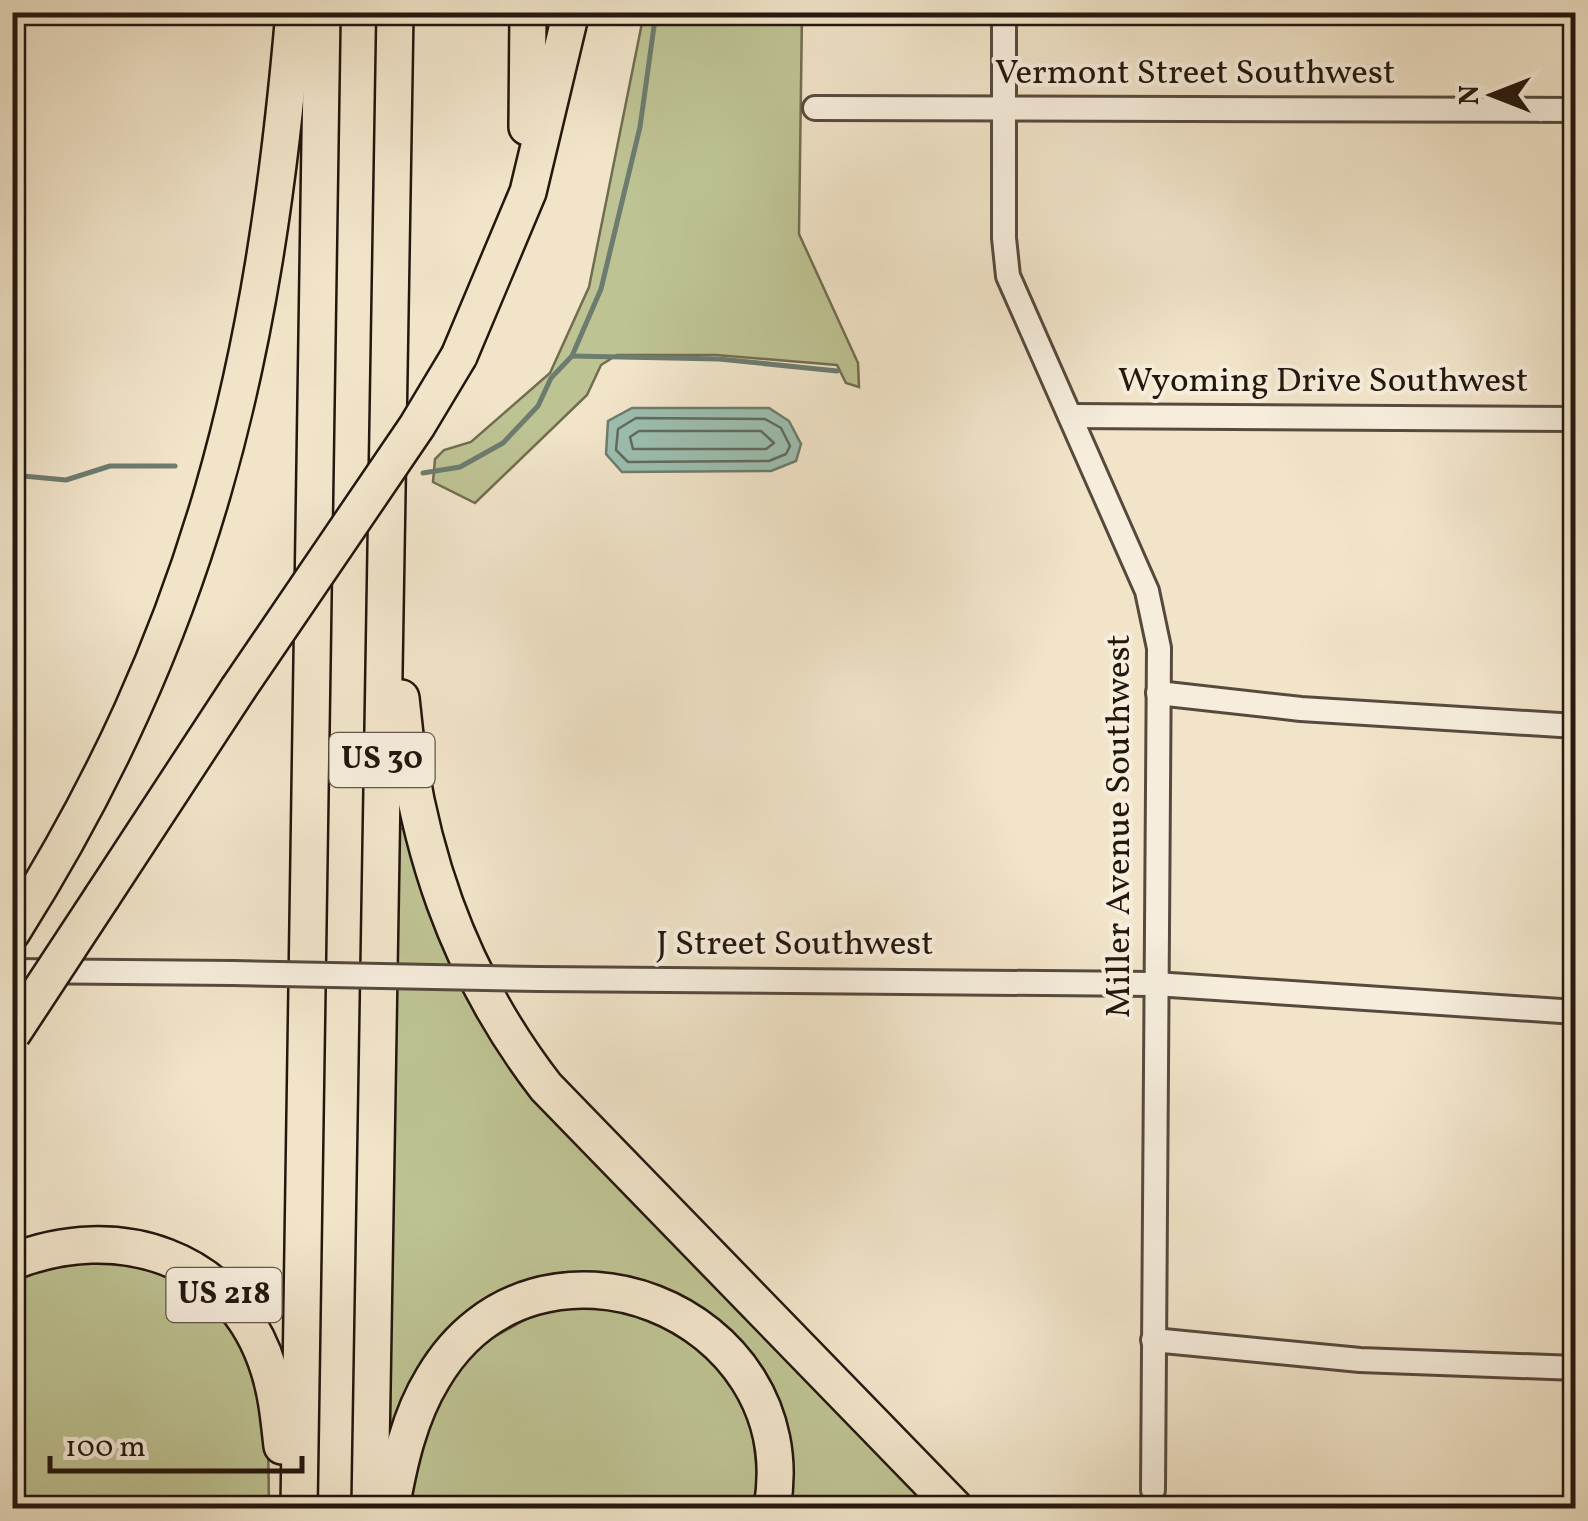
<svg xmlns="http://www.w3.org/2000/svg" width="1588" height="1521" font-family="Vollkorn,serif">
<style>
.green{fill:#bec393;stroke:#716d50;stroke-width:2.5}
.water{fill:#9cbfb0;stroke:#6c7c6f;stroke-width:2.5}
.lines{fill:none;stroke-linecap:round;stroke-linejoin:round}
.shore{stroke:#606b5f;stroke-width:2.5}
.stream{stroke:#6c7c6f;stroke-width:5}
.minor-casing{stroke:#574a3d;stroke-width:28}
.highway-casing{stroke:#24170e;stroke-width:40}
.minor{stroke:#f6eddc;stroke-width:22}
.highway{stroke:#f1e4c9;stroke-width:35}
.minor-bridge-casing{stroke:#574a3d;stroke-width:28;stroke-linecap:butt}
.highway-bridge-casing{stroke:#24170e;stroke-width:40;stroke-linecap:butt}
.minor-bridge{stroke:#f6eddc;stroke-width:22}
.highway-bridge{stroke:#f1e4c9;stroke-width:35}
.labels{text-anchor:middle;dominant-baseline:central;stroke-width:8;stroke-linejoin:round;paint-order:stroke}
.shield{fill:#f6eddc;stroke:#63574c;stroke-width:2.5}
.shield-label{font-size:32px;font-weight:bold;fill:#24170e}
.street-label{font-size:35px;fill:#24170e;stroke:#f6eddc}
</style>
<rect width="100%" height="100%" fill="#f1e4c9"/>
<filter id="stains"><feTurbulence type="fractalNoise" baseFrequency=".002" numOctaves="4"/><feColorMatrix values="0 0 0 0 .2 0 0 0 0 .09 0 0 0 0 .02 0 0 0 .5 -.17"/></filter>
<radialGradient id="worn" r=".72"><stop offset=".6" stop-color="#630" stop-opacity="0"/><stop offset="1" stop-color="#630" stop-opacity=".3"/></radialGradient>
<g class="green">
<path d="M644 13H802L799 234 858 363 859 387 846 383 837 365 716 355H617L601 365 587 395 475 503 433 482 435 459 444 450 471 442 550 373 589 287Z"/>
<path d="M407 828 416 870 447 953 937 1508H782C773 1464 768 1415 755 1371 739 1318 657 1276 604 1278 576 1279 547 1286 520 1290L395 1436 386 1435 399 829Z"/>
<path d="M128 1255 200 1291 248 1350 268 1438 269 1508H13L12 1271Z"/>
<path d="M604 1302 691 1336 737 1391 753 1433 758 1485 753 1508H406L436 1398 475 1348 540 1311Z"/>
</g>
<path class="water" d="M632 408H769L789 421 801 444 796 461 771 471 622 472 606 454 608 421Z"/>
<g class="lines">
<g class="shore">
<path d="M636 418 765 419 781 428 790 446 786 454 769 461 628 462 616 450 618 429Z"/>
<path d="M639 431H761L774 443 766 449H633L630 437Z"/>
</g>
<g class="stream">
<path d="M572 356 719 359 837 371"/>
<path d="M423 473 460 467 503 443 538 406 551 378 572 356 601 289 640 127 656 12"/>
<path d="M12 475 66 480 110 466H175"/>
</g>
<g class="minor-casing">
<g id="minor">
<path d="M1004 12V238L1008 276 1147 591 1159 648 1153 1490"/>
<path d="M815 108 1576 110"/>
<path d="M1070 416 1576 419"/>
<path d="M1158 693 1301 709 1576 726"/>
<path d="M12 971 233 973"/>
<path d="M539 979 1155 984 1576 1012"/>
<path d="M1153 1340 1360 1360 1576 1368"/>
</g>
</g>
<g class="highway-casing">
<g id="highway">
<path d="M527 127 528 12"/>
<path d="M459 356 528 192 571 12"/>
<path d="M401 698C414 842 457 972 546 1087L955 1508"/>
<path d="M102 897 238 689"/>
<path d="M12 932C202 631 264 363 294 12"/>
<path d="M12 1262C116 1220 234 1255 269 1370 277 1395 279 1420 282 1446"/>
<path d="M299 1508 322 12"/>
<path d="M370 1508 395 12"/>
<path d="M391 1508C399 1464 409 1417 433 1378 536 1203 807 1311 772 1508"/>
</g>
</g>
<use href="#minor" class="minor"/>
<use href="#highway" class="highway"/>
<g class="minor-bridge-casing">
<path id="minor-bridge" d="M233 973 539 979"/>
</g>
<g class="highway-bridge-casing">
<g id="highway-bridge">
<path d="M238 689 417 426 459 356"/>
<path d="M12 1034 102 897"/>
</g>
</g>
<use href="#minor-bridge" class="minor-bridge"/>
<use href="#highway-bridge" class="highway-bridge"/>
</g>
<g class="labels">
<g class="shield">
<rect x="329.5" y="733" width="105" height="54" rx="8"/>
<rect x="166.5" y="1268" width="115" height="54" rx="8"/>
</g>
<g class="shield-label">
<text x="382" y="760">US 30</text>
<text x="224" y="1295">US 218</text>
</g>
<g class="street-label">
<text x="1195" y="74">Vermont Street Southwest</text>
<text x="1323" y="382">Wyoming Drive Southwest</text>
<text transform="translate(1120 826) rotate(-90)">Miller Avenue Southwest</text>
<text x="795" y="945">J Street Southwest</text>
</g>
</g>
<rect width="1588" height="1521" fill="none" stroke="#f1e4c9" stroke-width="50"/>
<rect x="15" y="15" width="1558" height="1491" fill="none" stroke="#24170e" stroke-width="5"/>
<rect x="25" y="25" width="1538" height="1471" fill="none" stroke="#24170e" stroke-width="2.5"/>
<g transform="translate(1493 95) rotate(270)" stroke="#f6eddc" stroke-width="8" paint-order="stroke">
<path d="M0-8L18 38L0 25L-18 38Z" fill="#24170e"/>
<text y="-15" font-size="28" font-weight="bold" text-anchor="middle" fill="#24170e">N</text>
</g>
<path d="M50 1456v15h252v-15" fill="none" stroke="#24170e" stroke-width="5"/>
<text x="65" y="1456" font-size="30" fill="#24170e" stroke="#f6eddc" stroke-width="8" paint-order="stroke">100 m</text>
<rect width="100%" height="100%" filter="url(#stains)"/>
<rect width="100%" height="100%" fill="url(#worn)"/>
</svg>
